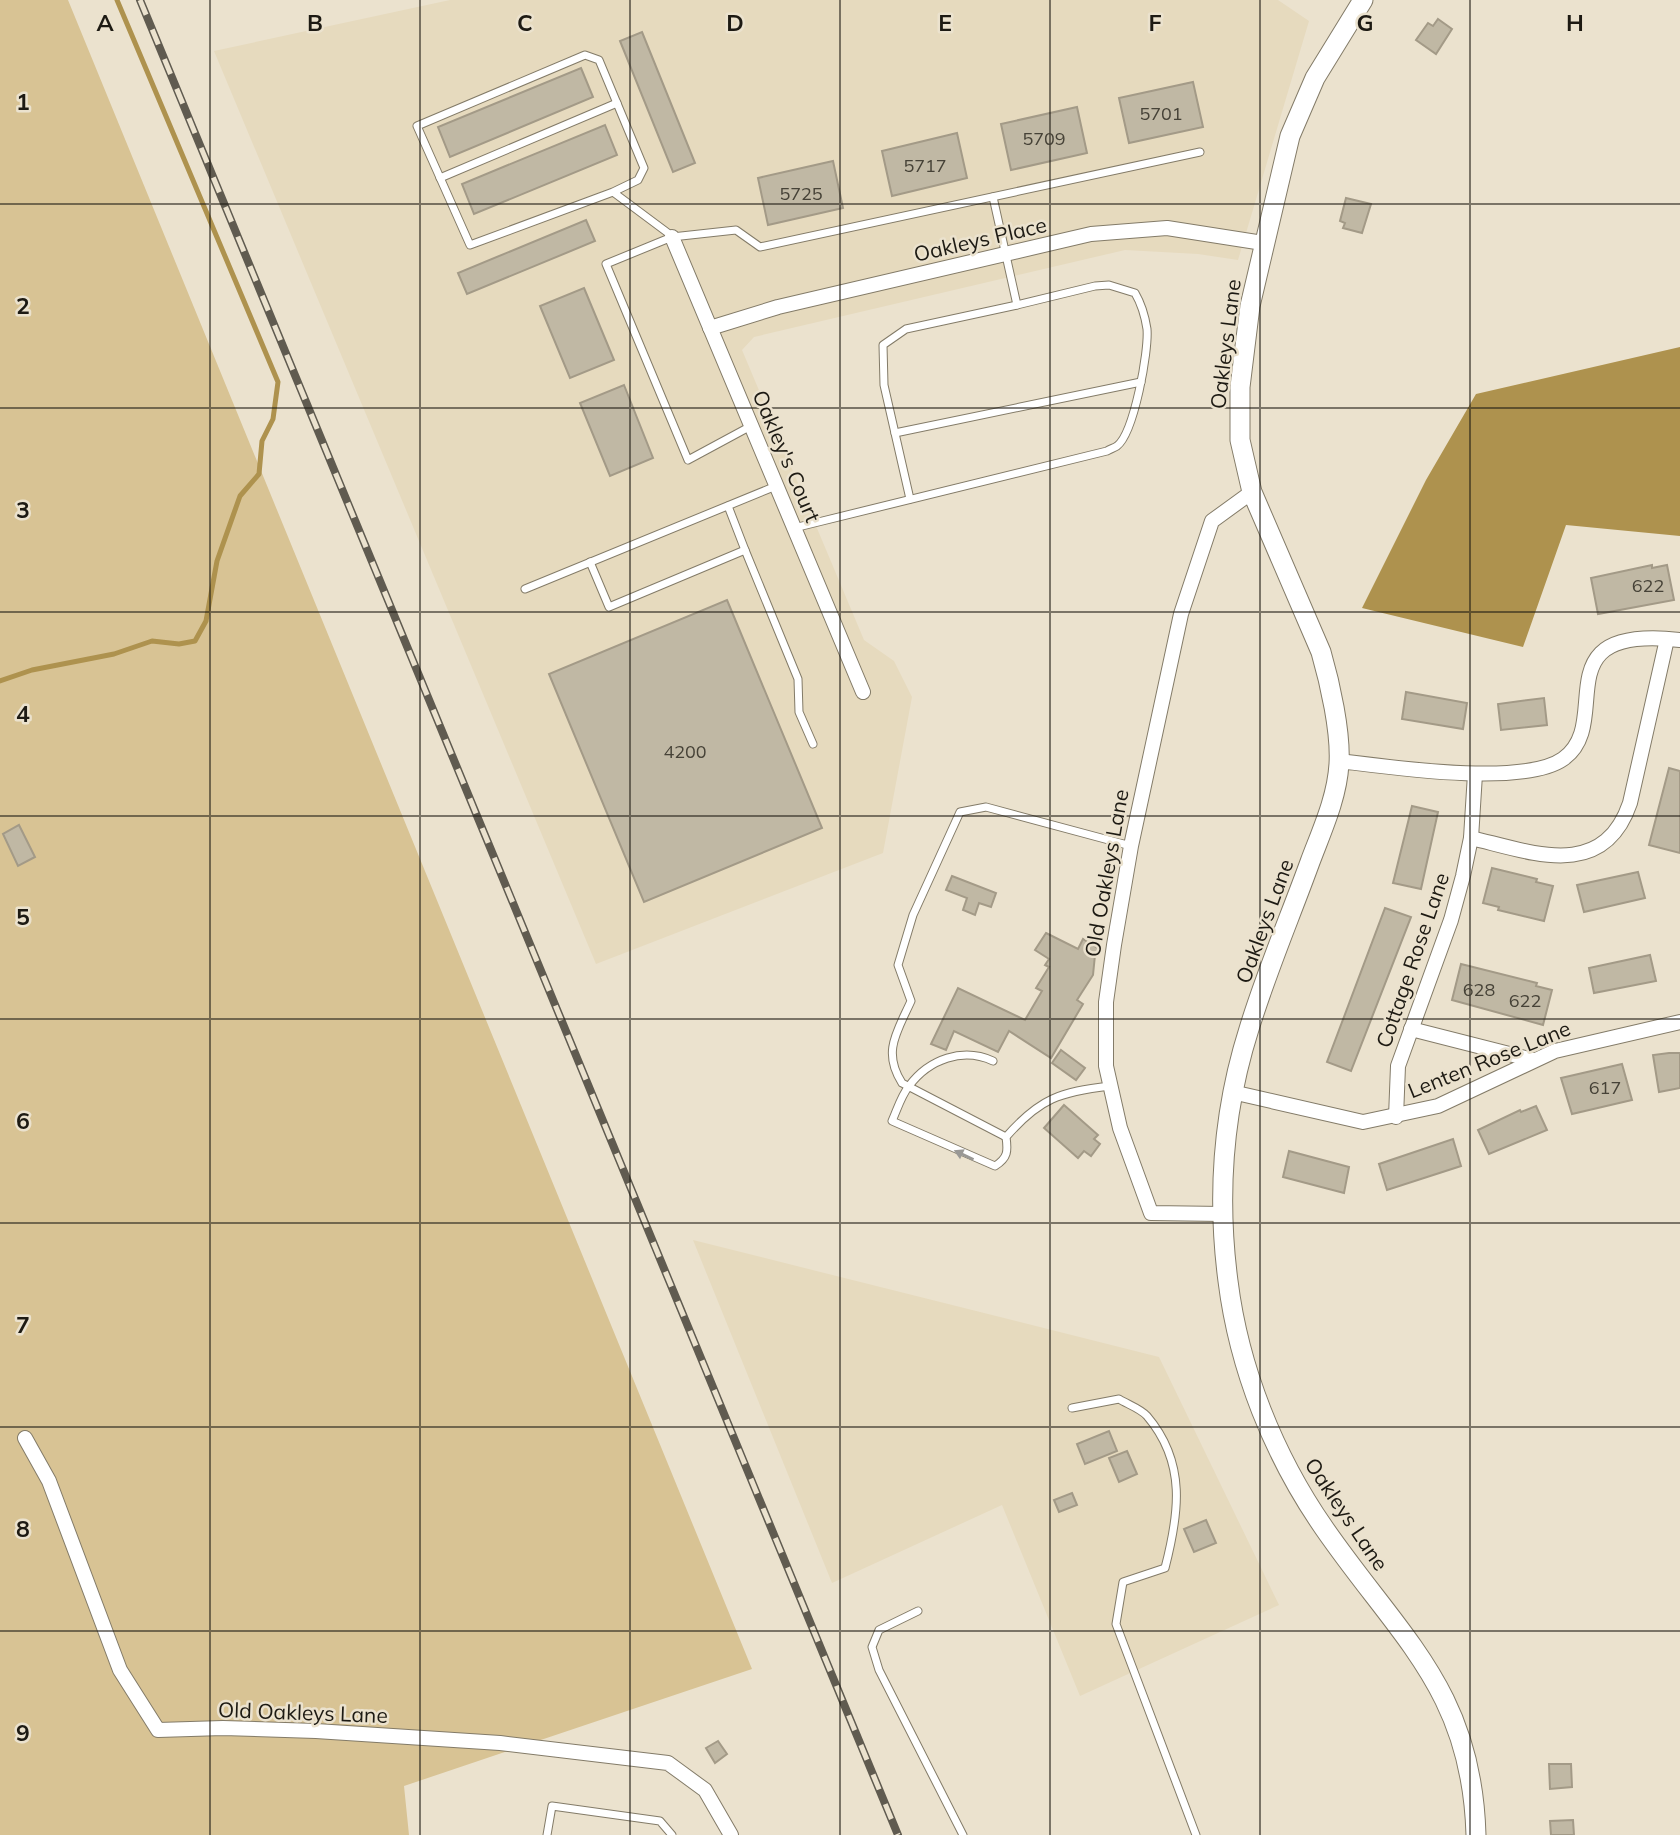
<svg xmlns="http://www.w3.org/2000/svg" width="1680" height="1835" font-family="Mulish,sans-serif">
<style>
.built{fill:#e6dabe}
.green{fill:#d8c394}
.water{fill:#ae924e}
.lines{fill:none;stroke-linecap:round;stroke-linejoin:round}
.stream{stroke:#ae924e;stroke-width:5}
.building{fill:#c0b8a4;stroke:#a39a87;stroke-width:2}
.lane-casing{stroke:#837b68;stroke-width:9}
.street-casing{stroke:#837b68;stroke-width:16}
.secondary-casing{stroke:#837b68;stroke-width:21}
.lane{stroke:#fff;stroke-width:7}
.street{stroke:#fff;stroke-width:14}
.secondary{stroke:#fff;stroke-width:19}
.rail-casing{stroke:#605b50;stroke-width:8}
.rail{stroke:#ebe2ce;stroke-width:5;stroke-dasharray:16;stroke-linecap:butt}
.oneway{fill:#999895}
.grid{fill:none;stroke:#1d1a13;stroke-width:2;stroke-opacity:0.55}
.labels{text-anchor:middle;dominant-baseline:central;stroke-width:5;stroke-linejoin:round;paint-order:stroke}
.number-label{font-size:18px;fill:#464237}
.street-label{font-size:21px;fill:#1d1a13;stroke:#ebe2ce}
.grid-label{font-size:23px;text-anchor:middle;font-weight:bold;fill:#1d1a13;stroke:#ebe2ce;stroke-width:5;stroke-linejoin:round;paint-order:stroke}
</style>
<rect width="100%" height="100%" fill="#ebe2ce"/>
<g class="built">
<path d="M450 0H1278L1309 21 1238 260 1198 254 1125 250 754 337 742 350 864 640 894 661 912 697 883 853 596 964 214 51Z"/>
<path d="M693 1240 1159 1357 1279 1605 1080 1696 1002 1505 832 1583Z"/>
</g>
<path class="green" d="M0 0H68L752 1669 404 1786 409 1835H0Z"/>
<path class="water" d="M1680 347V536L1566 525 1523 647 1362 608 1426 480 1476 394Z"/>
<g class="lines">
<path class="stream" d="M0 681 32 670 114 654 152 641 179 644 195 641 206 621 217 561 240 496 259 474 262 441 273 419 278 382 117 0"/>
</g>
<g class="building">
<path d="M1438 19 1452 29 1436 54 1416 40 1428 23 1433 26Z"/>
<path d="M642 32 695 163 673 172 620 41Z"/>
<path d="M581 68 593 97 450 157 438 127Z"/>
<path d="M1193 82 1203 127 1129 143 1119 98Z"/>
<path d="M1077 107 1087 153 1011 170 1001 124Z"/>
<path d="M605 125 617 155 474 214 462 184Z"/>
<path d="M957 133 967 178 892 196 882 151Z"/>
<path d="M833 161 843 208 768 225 758 178Z"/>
<path d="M1346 198 1371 204 1362 233 1343 228 1345 223 1340 221Z"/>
<path d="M586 220 595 241 467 294 458 273Z"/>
<path d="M584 288 614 360 570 378 540 306Z"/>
<path d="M624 385 653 458 610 476 580 403Z"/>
<path d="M1652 565V568L1667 565 1674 600 1598 614 1591 578Z"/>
<path d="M727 600 822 828 644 902 549 674Z"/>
<path d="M1406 692 1467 703 1463 729 1402 719Z"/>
<path d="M1544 698 1547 725 1501 730 1498 704Z"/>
<path d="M1669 768 1680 771V853L1649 845Z"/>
<path d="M1412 806 1438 812 1421 889 1393 883Z"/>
<path d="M19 825 35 857 18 866 3 834Z"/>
<path d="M1492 868 1537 879 1536 882 1553 886 1544 921 1498 910 1499 907 1483 903Z"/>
<path d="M1638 872 1645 898 1584 912 1577 885Z"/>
<path d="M952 876 996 893 991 907 979 903 975 915 963 910 967 898 946 890Z"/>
<path d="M1385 908 1411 917 1351 1071 1327 1062Z"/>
<path d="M1046 933 1078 949 1083 939 1099 949 1095 955 1093 975 1077 1000 1083 1004 1051 1058 1009 1031 998 1052 954 1031 946 1050 931 1044 958 988 1025 1020 1042 991 1036 988 1049 967 1045 965 1049 959 1035 950Z"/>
<path d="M1650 955 1656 981 1594 993 1589 968Z"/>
<path d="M1461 964 1537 983 1536 986 1552 990 1543 1025 1452 1000Z"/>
<path d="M1061 1050 1085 1068 1076 1080 1052 1063Z"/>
<path d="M1669 1053H1680V1088L1659 1092 1653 1055Z"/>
<path d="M1622 1064 1632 1100 1572 1114 1561 1078Z"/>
<path d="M1064 1105 1098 1135 1094 1139 1100 1144 1091 1156 1084 1151 1078 1158 1044 1128Z"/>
<path d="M1536 1106 1547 1130 1489 1154 1478 1130 1520 1110 1521 1112Z"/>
<path d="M1453 1139 1461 1166 1387 1190 1379 1164Z"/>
<path d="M1289 1151 1349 1167 1344 1193 1283 1177Z"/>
<path d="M1109 1431 1117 1451 1085 1464 1077 1444Z"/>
<path d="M1127 1451 1137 1474 1119 1482 1109 1458Z"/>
<path d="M1072 1493 1077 1505 1059 1512 1054 1500Z"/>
<path d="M1206 1520 1216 1543 1194 1552 1184 1529Z"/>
<path d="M718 1741 727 1754 715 1763 706 1748Z"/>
<path d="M1549 1764H1571L1572 1787 1550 1789Z"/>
<path d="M1573 1820 1574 1835H1551L1550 1821Z"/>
</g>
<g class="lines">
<g class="lane-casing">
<g id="lane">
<path d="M440 178 617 103"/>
<path d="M613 192 638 180 644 168 599 60 585 55 417 126 470 245 613 192 672 236"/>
<path d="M751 426 688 460 606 264 672 237 736 230 760 247 1200 152"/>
<path d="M895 433 1141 382"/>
<path d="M910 499 884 385 883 345 906 329 1017 305"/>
<path d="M728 506 745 550"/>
<path d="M794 528 1107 451C1110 449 1114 448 1117 446 1134 433 1149 351 1147 329 1145 316 1142 305 1135 293L1109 285 1095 286 1017 305 993 197"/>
<path d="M590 562 609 607 745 550 798 679 799 712 813 744"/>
<path d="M525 589 776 486"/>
<path d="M993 1061C963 1047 929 1059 909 1086 901 1096 897 1110 892 1121L995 1166C1008 1158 1008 1151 1006 1137 1040 1098 1060 1092 1110 1086"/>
<path d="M1006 1137 902 1083C882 1052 897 1032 911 1001L898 965 913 915 960 812 986 807 1131 846"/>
<path d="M1072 1408 1119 1399C1127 1404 1141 1409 1147 1416 1187 1463 1179 1514 1165 1568L1123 1582 1116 1624 1196 1835"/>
<path d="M918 1611 879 1630 872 1647 879 1670 963 1835"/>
<path d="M547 1835 552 1806 660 1821 672 1835"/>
</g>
</g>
<g class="street-casing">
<g id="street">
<path d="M672 237 863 692"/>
<path d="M710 328 778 307 1091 234 1167 228 1263 243"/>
<path d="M1340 761C1389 767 1523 787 1563 759 1616 722 1539 624 1680 640"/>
<path d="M1471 838C1531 852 1603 882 1630 803L1667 639"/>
<path d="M1411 1029 1533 1060"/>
<path d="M1232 1092 1363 1122 1438 1106 1555 1051 1680 1022"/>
<path d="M1396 1117 1398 1066 1451 920 1463 876 1471 838 1475 774"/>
<path d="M1223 1214 1151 1213 1120 1128 1106 1066V1002L1114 945 1131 846 1181 614 1212 521 1252 492"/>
<path d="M25 1438 49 1481 120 1670 158 1730 223 1728 316 1731 500 1743 668 1763 705 1790 731 1835"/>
</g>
</g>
<g class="secondary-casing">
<path id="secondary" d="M1363 0 1315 78 1290 136 1250 306 1240 387V440L1252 492 1321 652C1330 683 1341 732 1339 764 1337 798 1322 830 1310 862 1290 917 1266 973 1249 1029 1223 1111 1217 1197 1228 1281 1239 1369 1274 1456 1324 1528 1400 1638 1472 1690 1476 1835"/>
</g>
<use href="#lane" class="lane"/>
<use href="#street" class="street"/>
<use href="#secondary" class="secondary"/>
<g class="rail-casing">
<path id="rail" d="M140 0 898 1835"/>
</g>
<use href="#rail" class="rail"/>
</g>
<defs><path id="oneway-solid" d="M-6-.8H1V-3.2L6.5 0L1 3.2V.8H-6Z" transform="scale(1.75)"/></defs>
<use class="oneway" href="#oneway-solid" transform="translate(964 1155) rotate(-155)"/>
<path class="grid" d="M210 0V1835M420 0V1835M630 0V1835M840 0V1835M1050 0V1835M1260 0V1835M1470 0V1835M0 204H1680M0 408H1680M0 612H1680M0 816H1680M0 1019H1680M0 1223H1680M0 1427H1680M0 1631H1680"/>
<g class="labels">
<g class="number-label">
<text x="1161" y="113">5701</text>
<text x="1044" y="138">5709</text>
<text x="925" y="165">5717</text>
<text x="801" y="193">5725</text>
<text x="1648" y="585">622</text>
<text x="685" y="751">4200</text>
<text x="1479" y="989">628</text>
<text x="1525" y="1000">622</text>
<text x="1605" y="1087">617</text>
</g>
<g class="street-label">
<text transform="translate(980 239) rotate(-13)">Oakleys Place</text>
<text transform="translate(1225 344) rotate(-83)">Oakleys Lane</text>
<text transform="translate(787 456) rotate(67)">Oakley's Court</text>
<text transform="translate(1106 873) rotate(-80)">Old Oakleys Lane</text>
<text transform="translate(1264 921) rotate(-70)">Oakleys Lane</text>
<text transform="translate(1412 960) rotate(-71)">Cottage Rose Lane</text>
<text transform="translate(1489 1059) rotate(-22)">Lenten Rose Lane</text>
<text transform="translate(1347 1514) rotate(56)">Oakleys Lane</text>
<text transform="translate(303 1712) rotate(2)">Old Oakleys Lane</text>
</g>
</g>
<g class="grid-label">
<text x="105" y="31">A</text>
<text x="315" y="31">B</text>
<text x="525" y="31">C</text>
<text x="735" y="31">D</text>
<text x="945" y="31">E</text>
<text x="1155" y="31">F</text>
<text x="1365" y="31">G</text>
<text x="1575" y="31">H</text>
<text x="23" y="110">1</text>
<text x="23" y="314">2</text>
<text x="23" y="518">3</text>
<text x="23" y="722">4</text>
<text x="23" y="925">5</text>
<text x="23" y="1129">6</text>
<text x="23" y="1333">7</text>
<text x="23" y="1537">8</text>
<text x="23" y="1741">9</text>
</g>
</svg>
